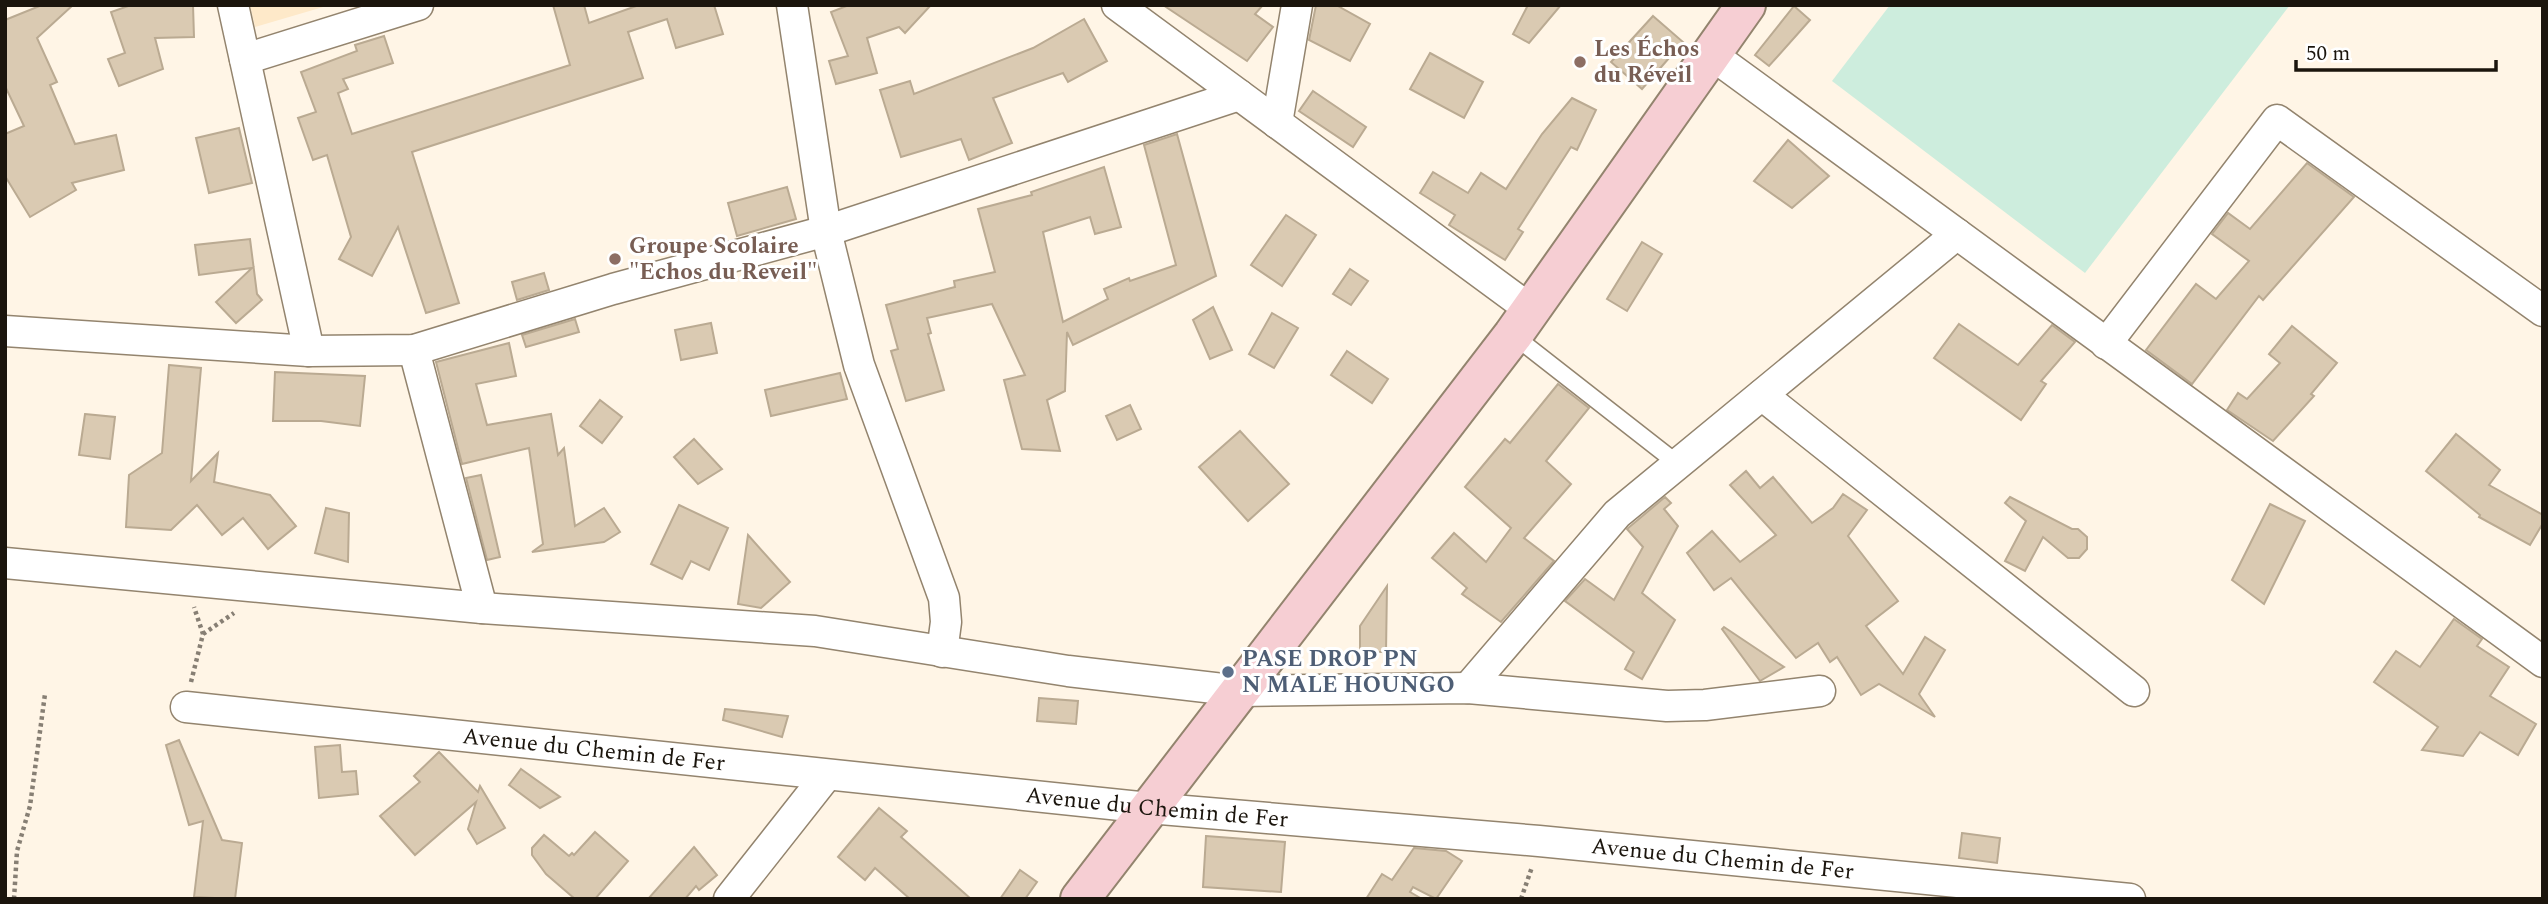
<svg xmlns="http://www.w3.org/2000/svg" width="2548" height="904" font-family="Spectral,serif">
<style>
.built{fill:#fee9c9}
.green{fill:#cdeddd}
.building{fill:#dacab2;stroke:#baaa92;stroke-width:2}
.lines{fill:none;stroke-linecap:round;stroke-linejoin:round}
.lane-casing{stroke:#93846e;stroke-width:19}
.street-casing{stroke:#93846e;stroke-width:33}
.secondary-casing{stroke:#93846e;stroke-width:42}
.path{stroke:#877f74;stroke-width:4.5;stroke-dasharray:3.5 3.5;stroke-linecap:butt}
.lane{stroke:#fff;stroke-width:16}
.street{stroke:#fff;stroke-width:30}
.secondary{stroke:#f6ced3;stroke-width:38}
.education-dot{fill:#8d6e63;stroke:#fff;stroke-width:2.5}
.service-dot{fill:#5c6f8a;stroke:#fff;stroke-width:2.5}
.labels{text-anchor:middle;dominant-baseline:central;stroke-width:6;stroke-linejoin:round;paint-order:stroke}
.education-label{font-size:23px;font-weight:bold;fill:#785e54;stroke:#fff;text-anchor:start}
.service-label{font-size:23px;font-weight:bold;fill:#4e5e75;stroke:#fff;text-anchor:start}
.street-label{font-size:23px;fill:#1b150d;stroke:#fff}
</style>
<rect width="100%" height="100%" fill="#fff5e6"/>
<path class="built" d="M250 5H330L255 27Z"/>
<path class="green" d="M1890 5H2290L2085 273 1832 81Z"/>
<g class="building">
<path d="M42 5H73L37 38 57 82 50 85 75 144 116 135 124 170 72 183 76 190 30 217 5 176V134L24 126 5 86V20Z"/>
<path d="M131 5H193L194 37 155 38 163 69 119 86 108 59 125 53 111 12Z"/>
<path d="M553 5H584L589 23 639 5H714L723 34 676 48 667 19 628 32 643 78 412 152 459 303 426 313 398 227 372 276 339 259 351 237 327 155 313 160 298 118 316 112 301 72 357 51 355 45 384 36 393 63 343 79 348 89 338 93 352 134 570 65Z"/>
<path d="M849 5H931L905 33 899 27 867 38 877 73 836 84 829 61 848 56 831 12Z"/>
<path d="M1163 5H1263L1255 14 1273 27 1247 61Z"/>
<path d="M1316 5H1336L1370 24 1350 61 1309 40Z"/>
<path d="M1528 5H1561L1529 43 1513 34Z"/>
<path d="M1794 6 1810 20 1769 66 1755 55Z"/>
<path d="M1653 16 1683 42 1642 89 1611 62Z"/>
<path d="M1084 19 1107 61 1068 82 1063 73 993 98 1012 143 969 160 961 139 901 157 880 90 910 81 914 94 1033 48Z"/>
<path d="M1430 53 1483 82 1464 118 1410 89Z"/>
<path d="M1313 91 1366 127 1353 147 1299 111Z"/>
<path d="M1572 98 1596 110 1577 150 1571 147 1518 229 1523 232 1505 260 1449 225 1455 215 1420 193 1433 172 1468 193 1481 173 1506 189 1542 134Z"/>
<path d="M239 128 252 183 209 193 196 138Z"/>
<path d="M1177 134 1216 276 1073 345 1067 332 1065 391 1047 400 1060 451 1022 449 1004 380 1025 375 992 304 927 318 931 333 928 334 944 390 906 401 891 351 898 349 886 305 955 287 954 281 995 272 978 209 1032 195 1031 192 1104 167 1121 227 1095 234 1090 217 1043 232 1063 322 1108 299 1104 289 1129 278 1130 281 1176 265 1144 145Z"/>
<path d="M1788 140 1829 176 1792 208 1754 181Z"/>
<path d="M2307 163 2354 197 2263 300 2259 296 2192 384 2146 350 2196 284 2216 299 2249 261 2212 234 2228 213 2250 229Z"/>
<path d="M787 187 796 219 737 236 728 203Z"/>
<path d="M1286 215 1316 235 1282 286 1251 265Z"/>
<path d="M250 239 257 294 262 300 236 323 216 302 252 268 199 275 195 245Z"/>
<path d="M1642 242 1662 254 1627 311 1607 299Z"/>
<path d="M1350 269 1368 281 1351 305 1333 294Z"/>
<path d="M544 273 549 290 517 300 512 282Z"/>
<path d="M1213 307 1232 350 1210 359 1193 320Z"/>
<path d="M1272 313 1298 328 1274 368 1249 354Z"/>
<path d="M575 319 579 332 526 347 522 335Z"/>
<path d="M711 323 717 353 681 360 675 330Z"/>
<path d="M1959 324 2018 365 2052 325 2075 342 2041 381 2046 384 2021 420 1934 358Z"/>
<path d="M2292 326 2337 363 2311 394 2314 396 2273 441 2227 410 2238 393 2247 399 2280 363 2269 354Z"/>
<path d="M509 343 516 376 476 384 487 425 551 414 558 455 564 448 575 526 604 508 620 532 604 542 532 552 543 544 529 448 462 464 436 362Z"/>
<path d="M1347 351 1388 379 1372 403 1331 375Z"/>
<path d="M169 365 201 368 191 481 218 453 214 482 270 495 296 526 268 549 243 518 222 535 197 505 171 530 126 527 129 475 162 453Z"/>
<path d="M275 372 365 376 360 426 321 421H273Z"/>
<path d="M840 373 847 399 771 416 765 390Z"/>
<path d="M1558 384 1589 408 1546 461 1571 484 1524 538 1554 561 1501 622 1462 594 1467 588 1432 558 1454 533 1486 562 1511 528 1465 487 1505 439 1510 443Z"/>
<path d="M600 400 622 417 602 443 580 426Z"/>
<path d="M1130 405 1141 429 1117 440 1106 416Z"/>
<path d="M85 414 115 417 110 459 79 455Z"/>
<path d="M1240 431 1289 484 1248 521 1199 467Z"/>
<path d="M2456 434 2500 470 2489 485 2543 515V523L2530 545 2479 517 2480 515 2426 471Z"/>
<path d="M694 439 722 469 698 484 674 457Z"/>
<path d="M1746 471 1760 488 1773 477 1812 523 1833 508 1843 494 1867 510 1848 536 1898 601 1866 626 1903 674 1925 637 1945 650 1919 694 1935 717 1879 684 1861 695 1837 657 1830 662 1818 643 1796 658 1731 578 1714 590 1687 553 1712 531 1740 562 1776 535 1730 485Z"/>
<path d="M481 475 500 557 487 560 466 478Z"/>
<path d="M1665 497 1671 503 1664 509 1678 526 1642 593 1675 620 1642 679 1625 669 1634 652 1565 601 1585 579 1614 600 1643 547 1627 529Z"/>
<path d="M2010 497 2072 529H2078L2087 537V549L2079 558H2068L2043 537 2025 571 2005 561 2026 521 2005 503Z"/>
<path d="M2270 504 2305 521 2264 604 2232 580Z"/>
<path d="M679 505 728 528 709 570 691 561 682 579 651 564Z"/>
<path d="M326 508 349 513 348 562 315 553Z"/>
<path d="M748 535 790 582 761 608 738 604Z"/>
<path d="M1387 586 1386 652H1360V626Z"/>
<path d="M2454 619 2482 639 2477 646 2509 667 2490 696 2536 724 2518 755 2480 732 2463 756 2422 750 2438 727 2374 682 2396 651 2420 667Z"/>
<path d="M1724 627 1784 667 1760 681 1722 629Z"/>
<path d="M1039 698 1078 701 1076 724 1037 721Z"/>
<path d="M725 709 788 716 782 737 723 720Z"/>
<path d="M179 740 222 840 242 843 235 899 194 897 203 821 189 825 166 745Z"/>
<path d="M340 745 342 772 356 771 358 794 319 798 315 747Z"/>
<path d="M439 752 478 792 480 786 505 828 477 844 468 829 476 802 415 855 380 816 420 782 414 776Z"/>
<path d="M521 769 560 797 540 808 509 785Z"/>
<path d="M879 808 907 831 901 837 971 899H910L875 868 865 880 838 857Z"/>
<path d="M595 832 628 861 595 899H575L546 874 532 855V848L544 835 569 856 572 853 574 855Z"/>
<path d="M1962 833 2000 838 1997 863 1959 858Z"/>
<path d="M1206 836 1285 842 1281 892 1203 887Z"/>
<path d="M694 847 717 875 699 890 696 886 685 899H648Z"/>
<path d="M1414 848 1446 851 1462 861 1436 899 1413 887 1410 892 1422 899H1366L1382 874 1392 880Z"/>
<path d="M1020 870 1037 882 1025 899H1000Z"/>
</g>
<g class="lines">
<g class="lane-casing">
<path id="lane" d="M1513 335 1678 464"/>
</g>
<g class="street-casing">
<g id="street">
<path d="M233 5 309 351"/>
<path d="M792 5 826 231 859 365 944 598 946 622 942 652"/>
<path d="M1117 5 1531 310"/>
<path d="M1712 55 2543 662"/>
<path d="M245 59 418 5"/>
<path d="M1277 123 1297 5"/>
<path d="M5 331 309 351 414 350 613 289 826 231 1239 95"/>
<path d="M2106 344 2277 120 2543 311"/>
<path d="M414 350 482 608"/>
<path d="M1762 395 2134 691"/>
<path d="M5 563 482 608 815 631 1068 671 1240 691 1468 688 1667 706 1705 705 1820 691"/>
<path d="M1468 688 1617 514 1957 234"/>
<path id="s1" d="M186 707 1149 808 1539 841 2130 899"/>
<path d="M729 899 826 776"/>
</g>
</g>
<g class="secondary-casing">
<path id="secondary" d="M1080 899 1513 335 1746 5"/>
</g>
<g class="path">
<path d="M203 634 234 613"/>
<path d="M191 682 203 634 194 607"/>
<path d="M14 899 17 851 30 806 45 694"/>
<path d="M1521 899 1532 867"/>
</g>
<use href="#lane" class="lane"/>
<use href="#street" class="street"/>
<use href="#secondary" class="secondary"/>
</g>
<g class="education-dot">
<circle cx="1580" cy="62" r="7"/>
<circle cx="615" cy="259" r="7"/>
</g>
<circle class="service-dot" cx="1228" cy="672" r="7"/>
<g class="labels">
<g class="education-label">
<text x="1594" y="49">Les Échos<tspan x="1594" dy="26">du Réveil</tspan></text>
<text x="629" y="246">Groupe Scolaire<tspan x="629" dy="26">"Echos du Reveil"</tspan></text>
</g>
<g class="service-label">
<text x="1242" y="659">PASE DROP PN<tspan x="1242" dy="26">N MALE HOUNGO</tspan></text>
</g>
<g class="street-label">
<text stroke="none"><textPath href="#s1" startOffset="410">Avenue du Chemin de Fer</textPath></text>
<text stroke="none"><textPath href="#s1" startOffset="976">Avenue du Chemin de Fer</textPath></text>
<text stroke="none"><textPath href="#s1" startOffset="1544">Avenue du Chemin de Fer</textPath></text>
</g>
</g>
<rect width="2548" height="904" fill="none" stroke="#1b150d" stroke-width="14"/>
<path d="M2296 60v10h200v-10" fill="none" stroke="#1b150d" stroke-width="3.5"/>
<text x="2306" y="60" font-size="21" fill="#1b150d" stroke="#ffffff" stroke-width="5" paint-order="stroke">50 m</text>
</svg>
